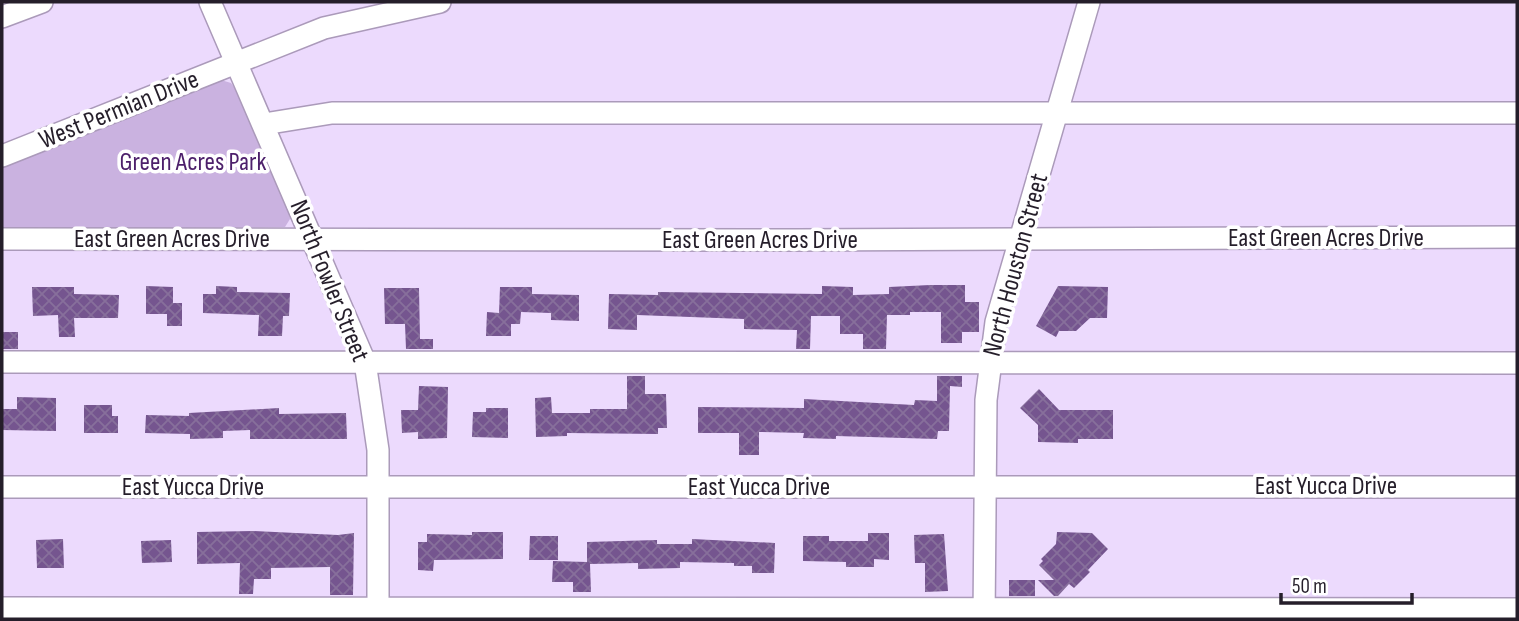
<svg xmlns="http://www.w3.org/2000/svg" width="1519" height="621" font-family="'Sofia Sans Condensed',sans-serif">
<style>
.green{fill:#cab2e0}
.building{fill:url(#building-cross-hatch)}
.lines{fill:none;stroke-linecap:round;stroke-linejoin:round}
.minor-casing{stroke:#ab9aba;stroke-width:24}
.minor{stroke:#fff;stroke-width:21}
.labels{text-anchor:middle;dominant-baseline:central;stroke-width:7;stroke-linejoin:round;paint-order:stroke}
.street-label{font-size:26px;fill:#251e2a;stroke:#fff}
.park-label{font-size:26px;fill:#4d206b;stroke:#fff}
</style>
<defs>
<pattern id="building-cross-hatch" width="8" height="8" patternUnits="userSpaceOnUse" patternTransform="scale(1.75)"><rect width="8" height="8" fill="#75558f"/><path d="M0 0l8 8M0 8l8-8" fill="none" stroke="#876f9b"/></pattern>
</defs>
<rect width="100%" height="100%" fill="#ecdafd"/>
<path class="green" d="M221 80 231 83 234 87 289 211 290 219 285 227 2 229V165Z"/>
<g class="building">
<path d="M930 285H965V302H979V332H962V343H941V312H910V315H887L886 349H863V334H840V316H811L810 349H796L797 330 744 329V319L637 315V330L608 329 609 294 658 295V292L822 294V286L853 287V295L889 294V287Z"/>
<path d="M146 286 173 287V303H182V326H167V314H146Z"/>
<path d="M216 286 237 287V292L290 293 289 316H283L282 336H258L259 315 203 313V294H216Z"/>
<path d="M1058 286 1108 287 1107 318H1090L1076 331H1059L1056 337 1036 326Z"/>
<path d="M32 287H74V294L119 295 118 318H74L75 337H59L58 315 33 316Z"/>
<path d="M500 287H532V294L579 295V321L551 320V313L521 312 520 324H511V336H486L487 312 499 313Z"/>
<path d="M384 288H419L420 339H433V349H406L405 324H385Z"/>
<rect x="3" y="332" width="15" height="17"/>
<path d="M627 376H645V394H666L667 428H658V434L567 433V436L536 437 535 398 551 397 552 413H590V409H627Z"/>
<path d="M937 376H962V387L950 386 949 431H938L937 439 836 436V439L803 438 804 433 759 432V455H739V433H698V407L804 408V399L914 405 915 400 937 401Z"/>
<path d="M419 386 448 387 447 438 418 439V432L402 433 401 410H418Z"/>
<path d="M1039 389 1059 410H1113V439H1078V443L1038 442V425L1020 408Z"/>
<path d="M17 397 56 398V431L2 430V409H17Z"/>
<path d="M84 405H112V416H118V433H84Z"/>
<path d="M279 408V414L346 413 347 439H250V430L223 431V438L190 439V434L145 433 146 415 189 416V413Z"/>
<path d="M486 408H508V438L472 437 473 412H486Z"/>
<path d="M253 531 338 535 354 533 353 595H330V567L271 568V579H254L253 594H239L240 563 197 564V532Z"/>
<path d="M472 532H503V559L434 560 433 571 418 570V542H427V534L472 535Z"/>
<path d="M1057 532 1092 533 1108 549 1088 570 1090 572 1074 588 1069 584 1058 596H1054L1038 580H1054L1039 565 1043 561 1041 559 1056 544Z"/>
<path d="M868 533H889V560L874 559V567H846V562L803 561V536H829V541H868Z"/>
<path d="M944 534 948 591 925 592V563H915L914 535Z"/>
<path d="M530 536H558V560H529Z"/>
<path d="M63 539 64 568H37L36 540Z"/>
<path d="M692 539 775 543 774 573H752V566H734V563L680 562V568L638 569V563L590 564 591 592H573V582H552L553 561 587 562V542L657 540V544H692Z"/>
<path d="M171 540 172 562 142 563 141 541Z"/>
<rect x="1009" y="580" width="26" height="16"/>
</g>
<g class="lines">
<g class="minor-casing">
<g id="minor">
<path d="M210 2 365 362 378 450V619"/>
<path d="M2 17 42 2"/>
<path d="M264 124 332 113H1517"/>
<path d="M2 156 324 28 440 2"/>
<path d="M2 239 796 240 1517 237"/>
<path d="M2 362 1517 363"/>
<path d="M2 487H1517"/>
<path d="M2 608 1517 609"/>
<path d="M984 619 986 400 996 322 1089 2"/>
</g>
</g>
<use href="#minor" class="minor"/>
</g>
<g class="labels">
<g class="street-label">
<text transform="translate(119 110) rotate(-22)">West Permian Drive</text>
<text x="1326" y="238">East Green Acres Drive</text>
<text x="172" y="239">East Green Acres Drive</text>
<text x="760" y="240">East Green Acres Drive</text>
<text transform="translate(1016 265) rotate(-75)">North Houston Street</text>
<text transform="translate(329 281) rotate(68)">North Fowler Street</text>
<text x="1326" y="486">East Yucca Drive</text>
<text x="193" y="487">East Yucca Drive</text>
<text x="759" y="487">East Yucca Drive</text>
</g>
<g class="park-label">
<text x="193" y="162">Green Acres Park</text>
</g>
</g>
<rect width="1519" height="621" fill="none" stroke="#251e2a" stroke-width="7"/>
<path d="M1281 593v10h131v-10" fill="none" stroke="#251e2a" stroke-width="3.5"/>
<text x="1292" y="593" font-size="21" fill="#251e2a" stroke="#ffffff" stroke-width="5" paint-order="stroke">50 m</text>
</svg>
